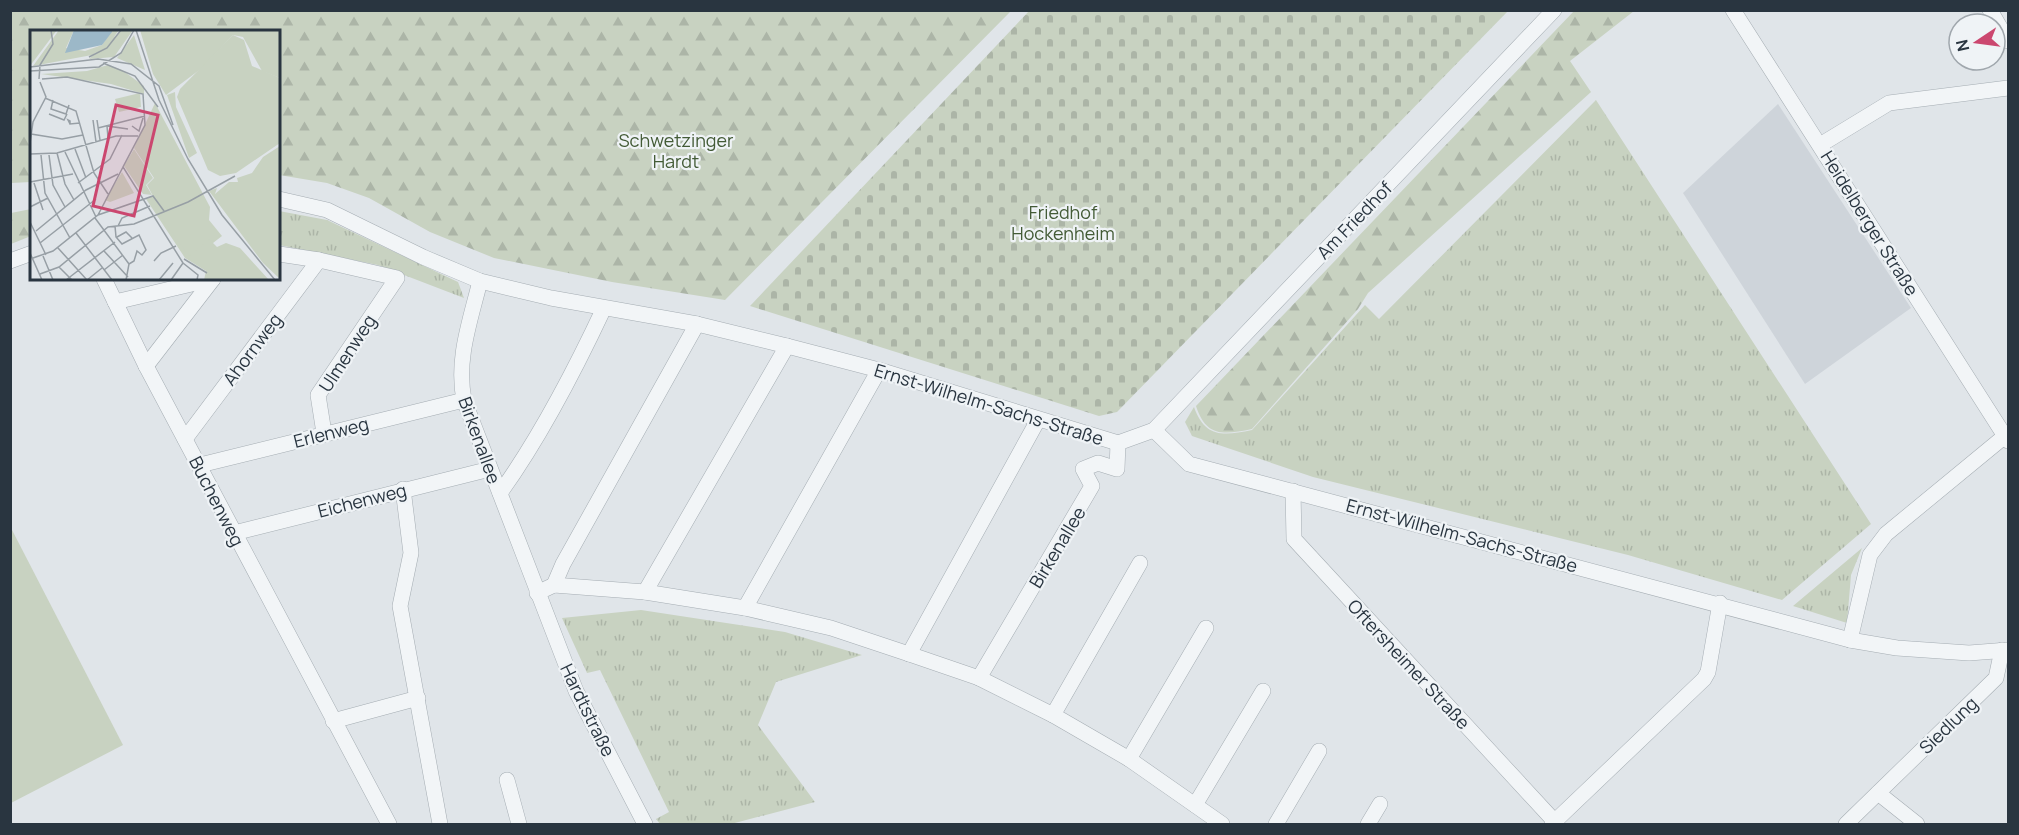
<svg xmlns="http://www.w3.org/2000/svg" width="2019" height="835" font-family="Manrope,sans-serif">
<style>
.built{fill:#ced4da}
.grass{fill:url(#grass-tufts)}
.forest{fill:url(#forest-firs)}
.cemetery{fill:url(#cemetery-stones)}
.garden{fill:#c8d2c1}
.lines{fill:none;stroke-linecap:round;stroke-linejoin:round}
.minor-casing{stroke:#a5adb3;stroke-width:16}
.minor{stroke:#f2f5f7;stroke-width:15}
.labels{text-anchor:middle;dominant-baseline:central;stroke-width:4.5;stroke-linejoin:round;paint-order:stroke}
.park-label{font-size:18px;fill:#435b36;stroke:#eff3f6}
.street-label{font-size:18px;fill:#293540;stroke:#eff3f6}
.inset-road{fill:none;stroke:#979fa5;stroke-width:1.5}
.view{fill:#cb476f;fill-opacity:0.15;stroke:#cb476f;stroke-width:3}
.inset-edge{fill:none;stroke:#293540;stroke-width:3}
</style>
<defs>
<pattern id="grass-tufts" width="24" height="20" patternUnits="userSpaceOnUse" patternTransform="scale(1.5)"><rect width="24" height="20" fill="#c8d2c1"/><path d="M3 7l-1-3M5 7V3M7 7l1-3M15 17l-1-3M17 17v-4M19 17l1-3" fill="none" stroke="#acb5a7"/></pattern>
<pattern id="forest-firs" width="22" height="20" patternUnits="userSpaceOnUse" patternTransform="scale(1.5)"><rect width="22" height="20" fill="#c8d2c1"/><path d="M5 1l3.5 6h-7zM16 11l3.5 6h-7z" fill="#acb5a7"/></pattern>
<pattern id="cemetery-stones" width="16" height="16" patternUnits="userSpaceOnUse" patternTransform="scale(1.5)"><rect width="16" height="16" fill="#c8d2c1"/><path d="M2 7V4a2 2 0 0 1 4 0v3zM10 15v-3a2 2 0 0 1 4 0v3z" fill="#acb5a7"/></pattern>
</defs>
<rect width="100%" height="100%" fill="#e0e5e9"/>
<path class="built" d="M1778 104 1911 308 1805 384 1683 193Z"/>
<g class="grass">
<path d="M1596 100 1871 524 1782 600 1628 555 1313 477 1192 436 1185 422 1194 407C1205 438 1223 436 1252 430L1365 305 1379 319Z"/>
<path d="M279 211 327 220 458 282 464 298 378 265 279 245Z"/>
<path d="M1862 548 1851 575 1847 623 1793 606Z"/>
<path d="M641 610 785 632 862 655 776 682 758 725 815 802 731 824H660L656 819 669 812 600 670 587 673 562 618Z"/>
</g>
<g class="forest">
<path d="M10 11 11 10 1011 11 725 300 612 282 494 258 430 232 369 198 327 183 279 175V32H32L31 182 11 183Z"/>
<path d="M1574 11H1634L1570 61 1591 92 1368 293 1358 309 1252 429C1223 435 1206 437 1196 406Z"/>
<path d="M31 209V236L11 244V213Z"/>
</g>
<path class="cemetery" d="M1030 10H1508V11L1117 412 1099 416 750 306Z"/>
<path class="garden" d="M11 528 123 745 11 803Z"/>
<g class="lines">
<g class="minor-casing">
<g id="minor">
<path d="M1733 10 2008 441"/>
<path d="M1990 10 2008 41"/>
<path d="M1820 145 1889 103 2008 88"/>
<path d="M279 199 327 210 423 257 480 281 551 298 697 324 787 346 879 370 1118 443 1154 430 1554 10"/>
<path d="M279 254 319 260 397 278 318 395 324 433"/>
<path d="M10 261 32 253"/>
<path d="M104 279 146 366 389 824"/>
<path d="M480 281C470 322 456 359 464 400L576 691 645 824"/>
<path d="M115 302 213 279"/>
<path d="M146 366 213 279"/>
<path d="M1154 430 1189 464 1850 640 1897 648 1969 653 2008 650"/>
<path d="M185 439 319 260"/>
<path d="M200 465 464 400"/>
<path d="M403 489 411 553 400 606 440 824"/>
<path d="M1293 491 1294 539 1557 824"/>
<path d="M500 493C541 436 574 372 604 308"/>
<path d="M234 533 490 469"/>
<path d="M554 585 563 564 697 324"/>
<path d="M645 592 787 346"/>
<path d="M537 593 554 585 645 592 745 608 831 628 909 654 979 678 1053 715 1129 759 1222 824"/>
<path d="M745 608 879 370"/>
<path d="M1850 640 1870 555 1886 534 2005 436"/>
<path d="M909 654 1038 420"/>
<path d="M979 678 1092 486 1083 469 1098 463 1117 469 1118 443"/>
<path d="M1053 715 1140 563"/>
<path d="M333 721 418 698"/>
<path d="M1129 759 1206 628"/>
<path d="M507 780 519 824"/>
<path d="M1878 793 1917 824"/>
<path d="M1195 805 1263 691"/>
<path d="M1276 824 1319 751"/>
<path d="M1368 824 1380 804"/>
<path d="M1552 824 1704 679 1708 672 1720 603"/>
<path d="M1846 824 1996 678 2002 650"/>
</g>
</g>
<use href="#minor" class="minor"/>
</g>
<g class="labels">
<g class="park-label">
<text x="676" y="140">Schwetzinger<tspan x="676" dy="21">Hardt</tspan></text>
<text x="1063" y="212">Friedhof<tspan x="1063" dy="21">Hockenheim</tspan></text>
</g>
<g class="street-label">
<text transform="translate(1354 220) rotate(-46)">Am Friedhof</text>
<text transform="translate(1870 223) rotate(58)">Heidelberger Straße</text>
<text transform="translate(252 349) rotate(-53)">Ahornweg</text>
<text transform="translate(347 353) rotate(-57)">Ulmenweg</text>
<text transform="translate(989 404) rotate(17)">Ernst-Wilhelm-Sachs-Straße</text>
<text transform="translate(331 432) rotate(-14)">Erlenweg</text>
<text transform="translate(480 440) rotate(70)">Birkenallee</text>
<text transform="translate(362 500) rotate(-14)">Eichenweg</text>
<text transform="translate(217 501) rotate(63)">Buchenweg</text>
<text transform="translate(1462 535) rotate(15)">Ernst-Wilhelm-Sachs-Straße</text>
<text transform="translate(1057 547) rotate(-59)">Birkenallee</text>
<text transform="translate(1409 664) rotate(47)">Oftersheimer Straße</text>
<text transform="translate(588 710) rotate(64)">Hardtstraße</text>
<text transform="translate(1948 725) rotate(-44)">Siedlung</text>
</g>
</g>
<g transform="translate(30 30)">
<rect width="250" height="250" fill="#e0e5e9"/>
<path d="M92 142 104 163 80 172 75 170Z" fill="#c8d2c1"/>
<path d="M1 0H27L0 36V2ZM29 0H44L36 18 55 21 72 15 82 0H89L78 15 62 25 3 36ZM92 0H103L84 27 59 29ZM110 0H250V48L232 41 213 7 203 5 172 38 136 65 123 44ZM104 5 115 40 87 28ZM78 35 92 40 114 56V64L81 54 11 44 57 41ZM145 62 146 77 167 123 159 128 137 65ZM125 73 180 177 179 190 192 206 183 213 187 217 196 213 210 218 239 250H174L176 241 155 228 120 175 116 169 123 166 117 155 124 148 104 118ZM250 116V249L233 233 179 161 187 158 185 164 199 152H208L207 148 222 143 233 127Z" fill="#c8d2c1"/>
<path d="M104 119 123 148 116 155 122 165 113 164 94 136Z" fill="#c8d2c1"/>
<path d="M203 5 214 10 222 36 250 48V113L206 143 190 146 178 140 147 67 150 59ZM110 63 111 77 89 82 85 69ZM163 175 180 209 159 226 129 184Z" fill="#c8d2c1"/>
<path d="M44 0H82V2L72 15 35 23Z" fill="#9cb8c8"/>
<path class="inset-road" d="M106 0 129 70 158 129 192 185 245 250M59 27 77 18 91 0M73 33 105 46 128 77M0 37 68 29 101 34 129 56 143 95M0 41 69 37 91 23 104 0M9 49 10 35 23 14 21 0M12 49 37 47 113 64 115 95 93 137 153 233M15 68 46 81 64 143 78 164M23 70 21 79 36 84 39 75M19 84 34 90 37 84M63 90 66 112M67 90 70 110M40 94 38 90 40 91V94L50 93M102 96 109 101 113 88M68 98 115 86M1 104 32 109 53 105M78 108 77 96 98 99M0 113 3 92 16 67 10 52M45 119 56 148M35 122 66 187M27 123 35 154 44 170M0 124 27 123 86 106H108M11 125 15 163 40 208M19 125 23 155 35 177M0 152 43 144M4 153 13 180M48 153 80 129 92 105M0 177 18 168M68 185 93 137M65 188 99 234 96 250M0 192 16 225M85 196 86 207 92 214 109 205 116 220 112 225 107 221 104 231 99 234M88 196 92 188 120 176M6 201 56 160 88 144M46 203 82 250M87 207 96 202 102 208M10 213 66 169M28 218 57 250 72 238M74 221 98 247M0 223 12 250M13 226 23 250M3 228 23 221 68 185 123 166 134 181M154 229 177 243M124 231 131 223 146 216M153 233 168 245 167 250M29 237 42 250M74 240 93 225M10 244 29 237 78 197 104 194 158 172 205 146M36 250 85 212M129 250 143 233M141 250 153 233"/>
<path class="view" d="M86 75 128 85 104 186 63 176Z"/>
<rect width="250" height="250" class="inset-edge"/>
</g>
<rect width="2019" height="835" fill="none" stroke="#293540" stroke-width="24"/>
<g transform="translate(1977 42) rotate(257)"><circle r="28" fill="#eff3f6" stroke="#a0a7ad" stroke-width="1.5"/>
<path d="M0-4.5L10 22L0 15L-10 22Z" fill="#cb476f"/>
<text y="-9" font-size="16" font-weight="bold" text-anchor="middle" fill="#293540">N</text>
</g>
</svg>
